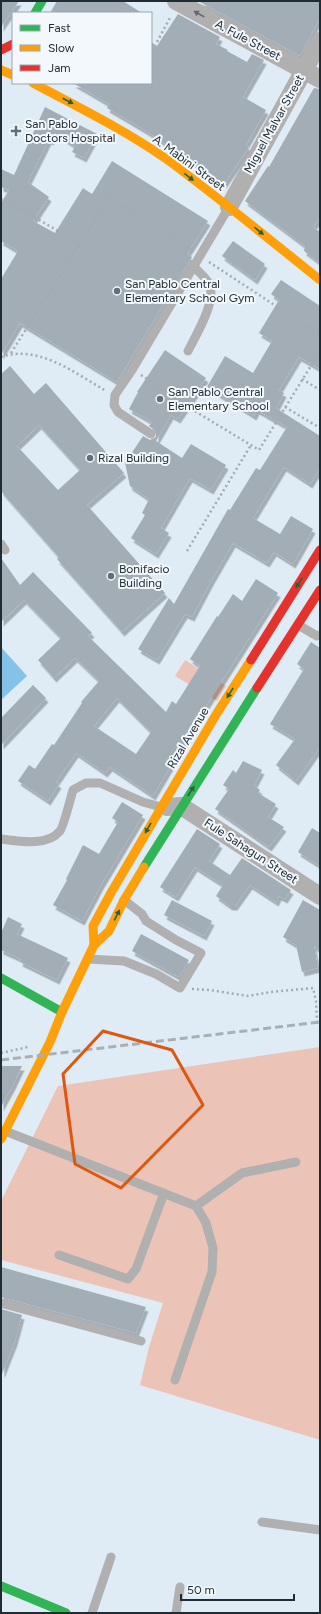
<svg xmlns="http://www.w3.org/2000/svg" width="321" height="1614" font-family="Figtree,sans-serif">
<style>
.green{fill:#ebc4b7}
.water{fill:#85c2ea}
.building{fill:#a2adb5;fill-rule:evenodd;filter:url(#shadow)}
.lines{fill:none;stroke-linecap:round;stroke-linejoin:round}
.path{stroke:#a7a9aa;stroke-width:2.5;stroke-dasharray:2 3;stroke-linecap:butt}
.lane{stroke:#b0b0b0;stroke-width:9}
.street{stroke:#b0b0b0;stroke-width:18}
.fast{stroke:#30b455;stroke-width:9}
.slow{stroke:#ff9f0a;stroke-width:9}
.jam{stroke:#e5322d;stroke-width:9}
.rail{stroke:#a9b0b4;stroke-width:3;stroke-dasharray:8 4;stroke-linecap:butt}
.oneway{fill:#61676c}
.oneway2{fill:#266241}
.marked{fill:none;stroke:#de570e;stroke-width:3;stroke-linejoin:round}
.poi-dot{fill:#636f78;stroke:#f2f8fc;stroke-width:1.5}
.labels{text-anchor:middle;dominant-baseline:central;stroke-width:4;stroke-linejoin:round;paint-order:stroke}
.street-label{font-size:12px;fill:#202c34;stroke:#f2f8fc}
.poi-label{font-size:12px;fill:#202c34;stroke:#f2f8fc;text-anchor:start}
</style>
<defs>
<filter id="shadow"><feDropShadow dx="2.5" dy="4.5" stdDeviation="0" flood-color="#0004"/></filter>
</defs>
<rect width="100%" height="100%" fill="#dfecf5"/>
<g class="green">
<path d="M185 660 226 686 217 701 175 676Z"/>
<path d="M320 1047V1440L140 1385 149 1347 163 1303 1 1260V1201L58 1086Z"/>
</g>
<path class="water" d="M1 647 27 676 1 700Z"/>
<g class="building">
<path d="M1 1H19L1 27Z"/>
<path d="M57 1H123L142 13H50Z"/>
<path d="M198 1H320V18L300 56Z"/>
<path d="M178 14 220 37 216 44 228 50 227 51 247 62 252 54 264 60 243 97 266 110 246 145 249 147 224 184 146 131 107 108 109 104 73 83H151V42L157 46Z"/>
<path d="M314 88 320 89V218L313 227 320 232V263L304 251 305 246 245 201 268 166 269 167Z"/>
<path d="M45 107 97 134 84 158 72 152 75 146 55 133 51 141 49 140 28 182 49 197 33 221 55 233 83 188 92 194 112 161 208 221 187 254 192 257 117 382 20 323 1 355V279L18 251 1 241V203L9 190 1 187V169L14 175Z"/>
<path d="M233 241 265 264 255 280 222 256Z"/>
<path d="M281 280 320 306V369L299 357 279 390 284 393 276 408 320 436V468L310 484 284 467 253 518 280 534 291 516 313 529 293 564 274 552 267 563 233 543 211 581 192 617 185 614 157 660 138 649 169 598 174 604 228 509 230 510 256 468 260 470 287 427 257 410 254 416 207 387 225 356 253 373 272 341 259 333 279 300 271 294Z"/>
<path d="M165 350 206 378 178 419 171 415 156 441 182 458 191 444 226 465 211 490 190 478 161 528 169 533 156 554 131 538 145 515 142 513 149 499 130 486 125 463 143 436 150 440 156 437V431L149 426 152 422 129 409 138 392H137Z"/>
<path d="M10 366 34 394 46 383 124 473 87 505 165 593 122 632 57 559 59 557 1 491V374ZM39 425 80 470 58 490 17 446Z"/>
<path d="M1 558 20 585 33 572 92 633 88 636 166 712 172 701 176 704 200 666 190 659 217 616 218 617 233 594 242 601 256 579 278 593 206 706 153 796 110 767 105 773 76 753 56 782 59 784 48 801 18 781 29 765 35 769 52 744 54 745 82 703 81 702 99 681 75 658 54 678 38 660 61 638 24 600 1 622ZM117 698 151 732 136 754 94 726Z"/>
<path d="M311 642 320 648V747L296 781 276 765 295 739 270 724 304 669 297 664Z"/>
<path d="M33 685 46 698 1 745V718Z"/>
<path d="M243 761 262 770 254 785 260 790 258 793 276 804 268 817 284 827 269 847 215 809 229 789 223 785 233 770 236 773Z"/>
<path d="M122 802 143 815 101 885 82 921 53 905 67 880 66 879 83 845 99 854 118 822 112 818Z"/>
<path d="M312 828 320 833V866L298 852Z"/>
<path d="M197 829 220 844 209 861 230 875 242 858 291 890 285 899 279 896 276 902 250 885 235 906H230L216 896 223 885 195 867 176 897 160 887Z"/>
<path d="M172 900 212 921 204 936 164 915Z"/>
<path d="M303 900 320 910V951L314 946 318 968 302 972 296 945 283 937Z"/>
<path d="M8 917 22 924 17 934 68 958 57 980 20 962 21 959 1 950V933Z"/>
<path d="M141 934 189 960 179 977 132 951Z"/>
<path d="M1 1066H22L13 1085 1 1107Z"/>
<path d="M1 1267 146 1307 136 1333 1 1297Z"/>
<path d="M1 1309 22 1315 15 1341 2 1374Z"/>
</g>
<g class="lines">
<g class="path">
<path d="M118 13 125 1"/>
<path d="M157 42 171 16"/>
<path d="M1 200 2 198 80 244"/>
<path d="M209 262 320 335"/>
<path d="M11 353 110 196 191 250"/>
<path d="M1 357C38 344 75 373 106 391"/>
<path d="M141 375 193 410 259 450 320 351"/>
<path d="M302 379 320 390"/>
<path d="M285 407 320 428"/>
<path d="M187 551 251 445"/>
<path d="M192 989 210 990 248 996 271 992 313 988 316 1001 317 1023"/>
<path d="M1 1053 28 1047"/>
</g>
<g class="lane">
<path d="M188 351C196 335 219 298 208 282 204 276 198 271 193 266"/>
<path d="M151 434 118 412 114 405 115 395 132 370 229 207"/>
<path d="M1 544 5 550"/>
<path d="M298 625 317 636 320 635"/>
<path d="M1 839C18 841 47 847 60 831 63 828 71 797 73 790L86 783H100L143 802 161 807"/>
<path d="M88 959 124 961 156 974 180 988 201 953 176 940 146 921 142 914 124 900"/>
<path d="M5 1131 196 1206 206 1223 213 1248 212 1272 175 1380"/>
<path d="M196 1206 242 1173 296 1162"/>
<path d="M59 1255 128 1279 136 1269 164 1193"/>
<path d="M1 1303 141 1341"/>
<path d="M262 1522 320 1530"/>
<path d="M92 1613 111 1557"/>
<path d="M176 1613 180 1587"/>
</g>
<g class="street">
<path d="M176 1 320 79"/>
<path d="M229 207 320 41"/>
<path d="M167 807 181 806 320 896"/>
</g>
<g class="fast">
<path d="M35 13 42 1"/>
<path d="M144 867 257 688"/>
<path d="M1 978 62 1012"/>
<path d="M1 1586 66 1613"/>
</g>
<g class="slow">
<path d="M1 70 13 75"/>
<path d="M33 83C78 107 123 129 165 158 218 197 269 239 320 280"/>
<path d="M94 945 93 926 112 891 217 713 251 660"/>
<path d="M1 1139 50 1042 62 1012 94 945 109 931 124 900 144 867"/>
</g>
<g class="jam">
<path d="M1 50 13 44"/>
<path d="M251 660 320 550"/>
<path d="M257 688 320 590"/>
</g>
<path class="rail" d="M1 1060 320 1022"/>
</g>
<defs><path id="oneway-solid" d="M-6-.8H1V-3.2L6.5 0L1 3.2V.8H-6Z"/></defs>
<use class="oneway" href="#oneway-solid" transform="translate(199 14) rotate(-151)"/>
<g class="oneway2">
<use href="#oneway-solid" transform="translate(68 101) rotate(27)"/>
<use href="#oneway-solid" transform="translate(189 177) rotate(38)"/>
<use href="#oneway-solid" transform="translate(259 231) rotate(39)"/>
<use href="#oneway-solid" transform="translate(299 583) rotate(122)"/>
<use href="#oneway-solid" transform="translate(230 693) rotate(122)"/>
<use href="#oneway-solid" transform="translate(191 791) rotate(-57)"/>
<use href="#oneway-solid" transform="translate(148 828) rotate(120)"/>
<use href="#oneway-solid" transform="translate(117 915) rotate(-63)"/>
</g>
<path class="marked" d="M103 1031 172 1050 203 1105 121 1188 75 1164 63 1074Z"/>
<g class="poi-dot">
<path d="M14 125h4v4h4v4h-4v4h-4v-4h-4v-4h4z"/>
<circle cx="117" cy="291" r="4"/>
<circle cx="160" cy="399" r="4"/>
<circle cx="90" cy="458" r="4"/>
<circle cx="111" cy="576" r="4"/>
</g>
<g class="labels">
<g class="street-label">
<text transform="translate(248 40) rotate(28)">A. Fule Street</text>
<text transform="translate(274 124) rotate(-61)">Miguel Malvar Street</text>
<text transform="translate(189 163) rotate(36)">A. Mabini Street</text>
<text transform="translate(188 738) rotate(-59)">Rizal Avenue</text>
<text transform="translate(251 851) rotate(33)">Fule Sahagun Street</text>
</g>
<g class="poi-label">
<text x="25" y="124">San Pablo<tspan x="25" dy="14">Doctors Hospital</tspan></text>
<text x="125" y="284">San Pablo Central<tspan x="125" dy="14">Elementary School Gym</tspan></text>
<text x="168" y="392">San Pablo Central<tspan x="168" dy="14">Elementary School</tspan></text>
<text x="98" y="458">Rizal Building</text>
<text x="119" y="569">Bonifacio<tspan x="119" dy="14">Building</tspan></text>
</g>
</g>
<rect width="321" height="1614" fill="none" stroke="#202c34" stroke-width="4"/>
<rect x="12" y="12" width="140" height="72" fill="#f2f8fc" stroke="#9ea6ac"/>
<rect x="20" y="25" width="20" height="6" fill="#30b455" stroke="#9ea6ac"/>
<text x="48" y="32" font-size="12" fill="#202c34">Fast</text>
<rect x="20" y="45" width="20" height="6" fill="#ff9f0a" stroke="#9ea6ac"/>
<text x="48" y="52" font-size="12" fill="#202c34">Slow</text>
<rect x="20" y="65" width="20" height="6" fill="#e5322d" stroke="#9ea6ac"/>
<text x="48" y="72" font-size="12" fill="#202c34">Jam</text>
<path d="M181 1594v6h113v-6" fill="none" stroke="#202c34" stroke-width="2"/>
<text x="187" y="1594" font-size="12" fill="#202c34" stroke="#f2f8fc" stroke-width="3" paint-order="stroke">50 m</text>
</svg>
